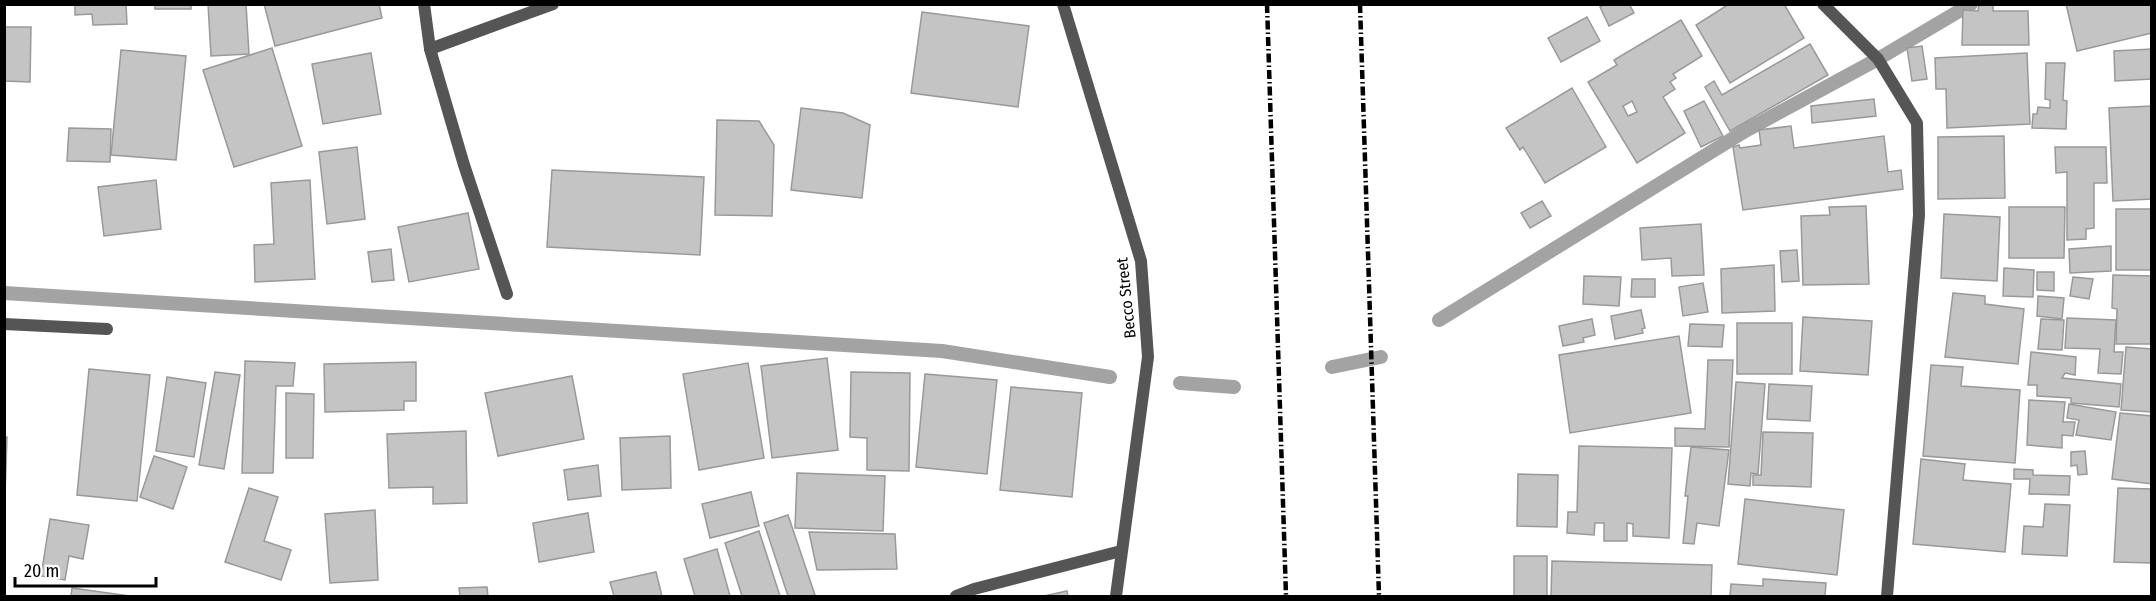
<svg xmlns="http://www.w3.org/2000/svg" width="2156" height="601" font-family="'Fira Sans Condensed',sans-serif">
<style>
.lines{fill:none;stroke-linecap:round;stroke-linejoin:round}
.stream{stroke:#a3a3a3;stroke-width:14}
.building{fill:#c4c4c4;stroke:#999;stroke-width:1.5;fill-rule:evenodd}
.minor{stroke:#555;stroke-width:12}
.tertiary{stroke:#555;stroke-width:12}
.rail{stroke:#000;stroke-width:4.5;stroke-dasharray:9 3 1.5 3;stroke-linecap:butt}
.labels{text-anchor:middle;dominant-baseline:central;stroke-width:5;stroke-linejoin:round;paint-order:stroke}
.street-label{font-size:16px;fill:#000;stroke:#fff}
</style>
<rect width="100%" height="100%" fill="#fff"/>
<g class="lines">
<g class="stream">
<path d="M4 293 942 351 1110 377"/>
<path d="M1439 320 1745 131 1878 59 1971 4"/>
<path d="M1332 367 1381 357"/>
<path d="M1180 383 1234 387"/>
</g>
</g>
<g class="building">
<path d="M75 4H126L127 24 93 25 92 14 75 15Z"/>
<rect x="155" y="4" width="36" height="5"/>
<path d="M208 4H246L249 54 211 56Z"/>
<path d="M264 4H379L382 18 275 46Z"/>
<path d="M1605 4H1629L1634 13 1609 26 1600 7Z"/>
<path d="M1729 4H1784L1804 38 1730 83 1696 25Z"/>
<path d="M1979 4H1993V11H2028L2029 45H1962L1963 10 1978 11Z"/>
<path d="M2066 4H2152V33L2077 51Z"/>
<path d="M922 12 1029 26 1018 107 911 93Z"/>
<path d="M1587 17 1600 41 1561 62 1548 38Z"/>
<path d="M1681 20 1702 56 1673 74 1676 78 1670 82 1675 89 1663 97 1685 133 1637 163 1588 82 1617 65 1614 60ZM1632 101 1637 112 1628 116 1623 106Z"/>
<path d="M4 27H31L30 82 4 81Z"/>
<path d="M1810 44 1828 75 1730 131 1705 87 1714 81 1722 95Z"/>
<path d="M1922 46 1927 79 1912 81 1907 48Z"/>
<path d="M272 48 302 146 234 167 203 70Z"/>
<path d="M2152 49V79L2115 81 2114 51Z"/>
<path d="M121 50 186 56 176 160 111 155Z"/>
<path d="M371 53 381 114 323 124 312 64Z"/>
<path d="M2027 53 2030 124 1947 128 1946 89H1936L1935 58Z"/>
<path d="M2046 63H2065L2063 100 2067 101 2066 129 2032 128 2033 114H2037L2038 107 2050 108V100L2045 99Z"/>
<path d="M1572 88 1606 147 1545 183 1523 147 1520 150 1506 128Z"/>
<path d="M1874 99 1876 116 1812 123 1811 106Z"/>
<path d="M1704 101 1723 136 1701 147 1684 111Z"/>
<path d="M2152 106V199L2113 201 2109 108Z"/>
<path d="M801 108 843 113 870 125 862 198 791 190Z"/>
<path d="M717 120 759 121 774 145 772 216 715 215Z"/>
<path d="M1791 126 1794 148 1884 136 1888 172 1901 170 1903 189 1743 210 1733 147 1739 145 1740 148 1761 145 1759 130Z"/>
<path d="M69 128 111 129 110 162 67 161Z"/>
<path d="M2004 136 2005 198 1938 199V137Z"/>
<path d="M357 147 365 219 327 224 319 152Z"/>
<path d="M2055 147H2106L2107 183H2094V228L2086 229V239L2067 240V172L2056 173Z"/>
<path d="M552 170 704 177 700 255 547 247Z"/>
<path d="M156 180 161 229 104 236 98 187Z"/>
<path d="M310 180 315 279 255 282 254 245 274 244 271 183Z"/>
<path d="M1542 201 1551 216 1530 228 1521 213Z"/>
<path d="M1866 206 1869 284 1803 285 1801 216 1830 215 1829 207Z"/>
<path d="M2009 207H2065L2064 258H2009Z"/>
<rect x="2116" y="209" width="36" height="61"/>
<path d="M468 213 479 269 409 282 398 227Z"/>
<path d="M1944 214 2000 217 1997 281 1941 278Z"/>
<path d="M1701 224 1704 275 1672 276 1671 258 1642 260 1640 228Z"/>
<path d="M2111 246V271L2070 273 2069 249Z"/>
<path d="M391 249 394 280 372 282 368 252Z"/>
<path d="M1797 250 1799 281 1782 282 1780 251Z"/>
<path d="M1774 265 1775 311 1722 313 1721 269Z"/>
<path d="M2004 268 2034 270 2033 297 2003 296Z"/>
<path d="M2037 272H2054V291L2037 290Z"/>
<path d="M2113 275 2152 276V344H2116L2117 309 2112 308Z"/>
<path d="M1584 276 1621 277 1619 306 1583 304Z"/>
<path d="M2073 277 2093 279 2089 299 2070 296Z"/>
<path d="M1632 279H1655V297H1631Z"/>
<path d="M1703 283 1708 312 1683 316 1679 287Z"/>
<path d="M1953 293 1985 296V304L2024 309 2018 364 1945 357Z"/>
<path d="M2038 296 2064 298 2062 319 2037 316Z"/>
<path d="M1641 310 1645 328 1642 329 1643 333 1615 339 1611 316Z"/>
<path d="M1803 317 1872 321 1868 375 1800 371Z"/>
<path d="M2067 318 2116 320 2114 352H2123L2121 374 2098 373 2100 349 2065 348Z"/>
<path d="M1592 319 1595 335 1583 338 1584 342 1563 346 1559 326Z"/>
<path d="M2041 319 2064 320 2062 350 2038 349Z"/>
<rect x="1737" y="323" width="55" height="51"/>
<path d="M1690 324 1724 325 1722 347 1688 346Z"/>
<path d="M1679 336 1691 413 1570 433 1559 355Z"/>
<path d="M2126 347 2152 349V412L2121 410Z"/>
<path d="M2031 352 2076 357 2075 375 2065 373 2062 378 2121 384 2119 407 2071 403V398L2037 396V385H2028Z"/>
<path d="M827 358 838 450 772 458 761 366Z"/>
<path d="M1708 360H1733L1729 447 1675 446V428L1705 429Z"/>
<path d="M245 361 295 363 293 386H276L273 473H242Z"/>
<path d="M416 362V401H404V410L325 412 324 364Z"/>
<path d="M748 363 764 458 699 470 683 374Z"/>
<path d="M1931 365 1963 367 1961 386 2020 390 2015 463 1923 456Z"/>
<path d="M89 369 150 375 137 501 77 495Z"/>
<path d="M215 372 240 375 224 469 199 465Z"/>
<path d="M851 372 910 373 909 471 867 470V438L850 437Z"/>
<path d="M925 374 997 380 987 474 916 467Z"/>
<path d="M572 376 584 439 498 456 485 393Z"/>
<path d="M167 377 206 383 194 457 156 451Z"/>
<path d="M1736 382 1765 384 1758 474 1751 473 1750 486 1728 484Z"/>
<path d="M1769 384 1812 386 1810 421 1767 419Z"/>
<path d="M1011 387 1082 393 1072 497 1000 490Z"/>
<path d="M286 393 314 394 313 458H286Z"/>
<path d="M2029 400 2065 402 2063 422H2075L2073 436 2062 435V448L2027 445Z"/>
<path d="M2069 404 2116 412 2111 440 2076 435 2079 420 2067 418Z"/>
<path d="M2120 413 2152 416V484L2112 479Z"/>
<path d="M466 431 467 503 433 504V487L389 488 387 434Z"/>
<path d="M1763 432 1813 433 1811 487 1753 485V475H1761Z"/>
<path d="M670 436 671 488 622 490 620 438Z"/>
<path d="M4 437H7L5 495H4Z"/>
<path d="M1579 446 1672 448 1669 538 1633 536V524L1627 523V541H1604V523H1595L1594 535 1567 533 1568 512H1577Z"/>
<path d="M1691 447 1729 450 1719 526 1697 523 1694 544 1683 543 1688 496H1685Z"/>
<path d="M2085 451 2087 474 2078 475 2077 465 2071 466V452Z"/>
<path d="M154 456 187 467 173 509 140 497Z"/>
<path d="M1921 459 1965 464 1963 480 2011 484 2005 552 1913 544Z"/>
<path d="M598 465 601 496 568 500 564 470Z"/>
<path d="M2014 469 2033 470V475L2070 476 2069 495 2029 494 2030 479H2014Z"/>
<path d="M797 473 885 476 883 531 795 528Z"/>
<path d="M1518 474 1558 475 1557 527 1517 526Z"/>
<path d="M249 488 278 497 264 541 291 550 281 580 225 562Z"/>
<path d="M2118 488 2152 489V563L2114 562Z"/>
<path d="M751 492 759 526 710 538 702 504Z"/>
<path d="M1745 499 1844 510 1837 575 1738 564Z"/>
<path d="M2045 504 2070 505 2067 556 2022 554 2024 526 2043 527Z"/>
<path d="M375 510 378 580 330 583 325 514Z"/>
<path d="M588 513 594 552 539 562 533 523Z"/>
<path d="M788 515 815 595 810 596H788L764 523Z"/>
<path d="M50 519 89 525 83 559 69 556 65 580 41 576Z"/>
<path d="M759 531 780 596H742L725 543Z"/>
<path d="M809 532 895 534 897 569 817 570Z"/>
<path d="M717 549 730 596H695L684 559Z"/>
<rect x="1514" y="556" width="33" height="40"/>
<path d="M1552 561 1712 565 1711 596H1551Z"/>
<path d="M656 572 662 596H614L610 582Z"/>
<path d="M1763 579 1826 583 1825 596H1730L1731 584 1763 586Z"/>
<path d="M487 587 488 596H460L459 588Z"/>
<path d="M72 588 130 596H71Z"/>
<path d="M1067 591 1068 596H1044Z"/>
</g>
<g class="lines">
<g class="minor">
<path d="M424 4 430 49 464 165 507 294"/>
<path d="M1823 4 1878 59 1917 123 1919 215 1887 596"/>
<path d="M430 49 553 4"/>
<path d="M4 324 107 329"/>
<path d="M956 596 974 589 1121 551"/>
</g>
<path class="tertiary" d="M1063 4 1141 261 1148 357 1116 596"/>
<g class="rail">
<path d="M1267 4 1286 596"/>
<path d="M1360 4 1379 596"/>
</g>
</g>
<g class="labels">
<g class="street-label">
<text transform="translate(1126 298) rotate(-96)">Becco Street</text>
</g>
</g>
<rect width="2156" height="601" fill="none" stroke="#000000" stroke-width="12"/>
<path d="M15 577v9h141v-9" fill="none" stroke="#000000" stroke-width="3"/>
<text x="24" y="577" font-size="18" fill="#000000" stroke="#ffffff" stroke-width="4.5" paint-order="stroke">20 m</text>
</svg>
